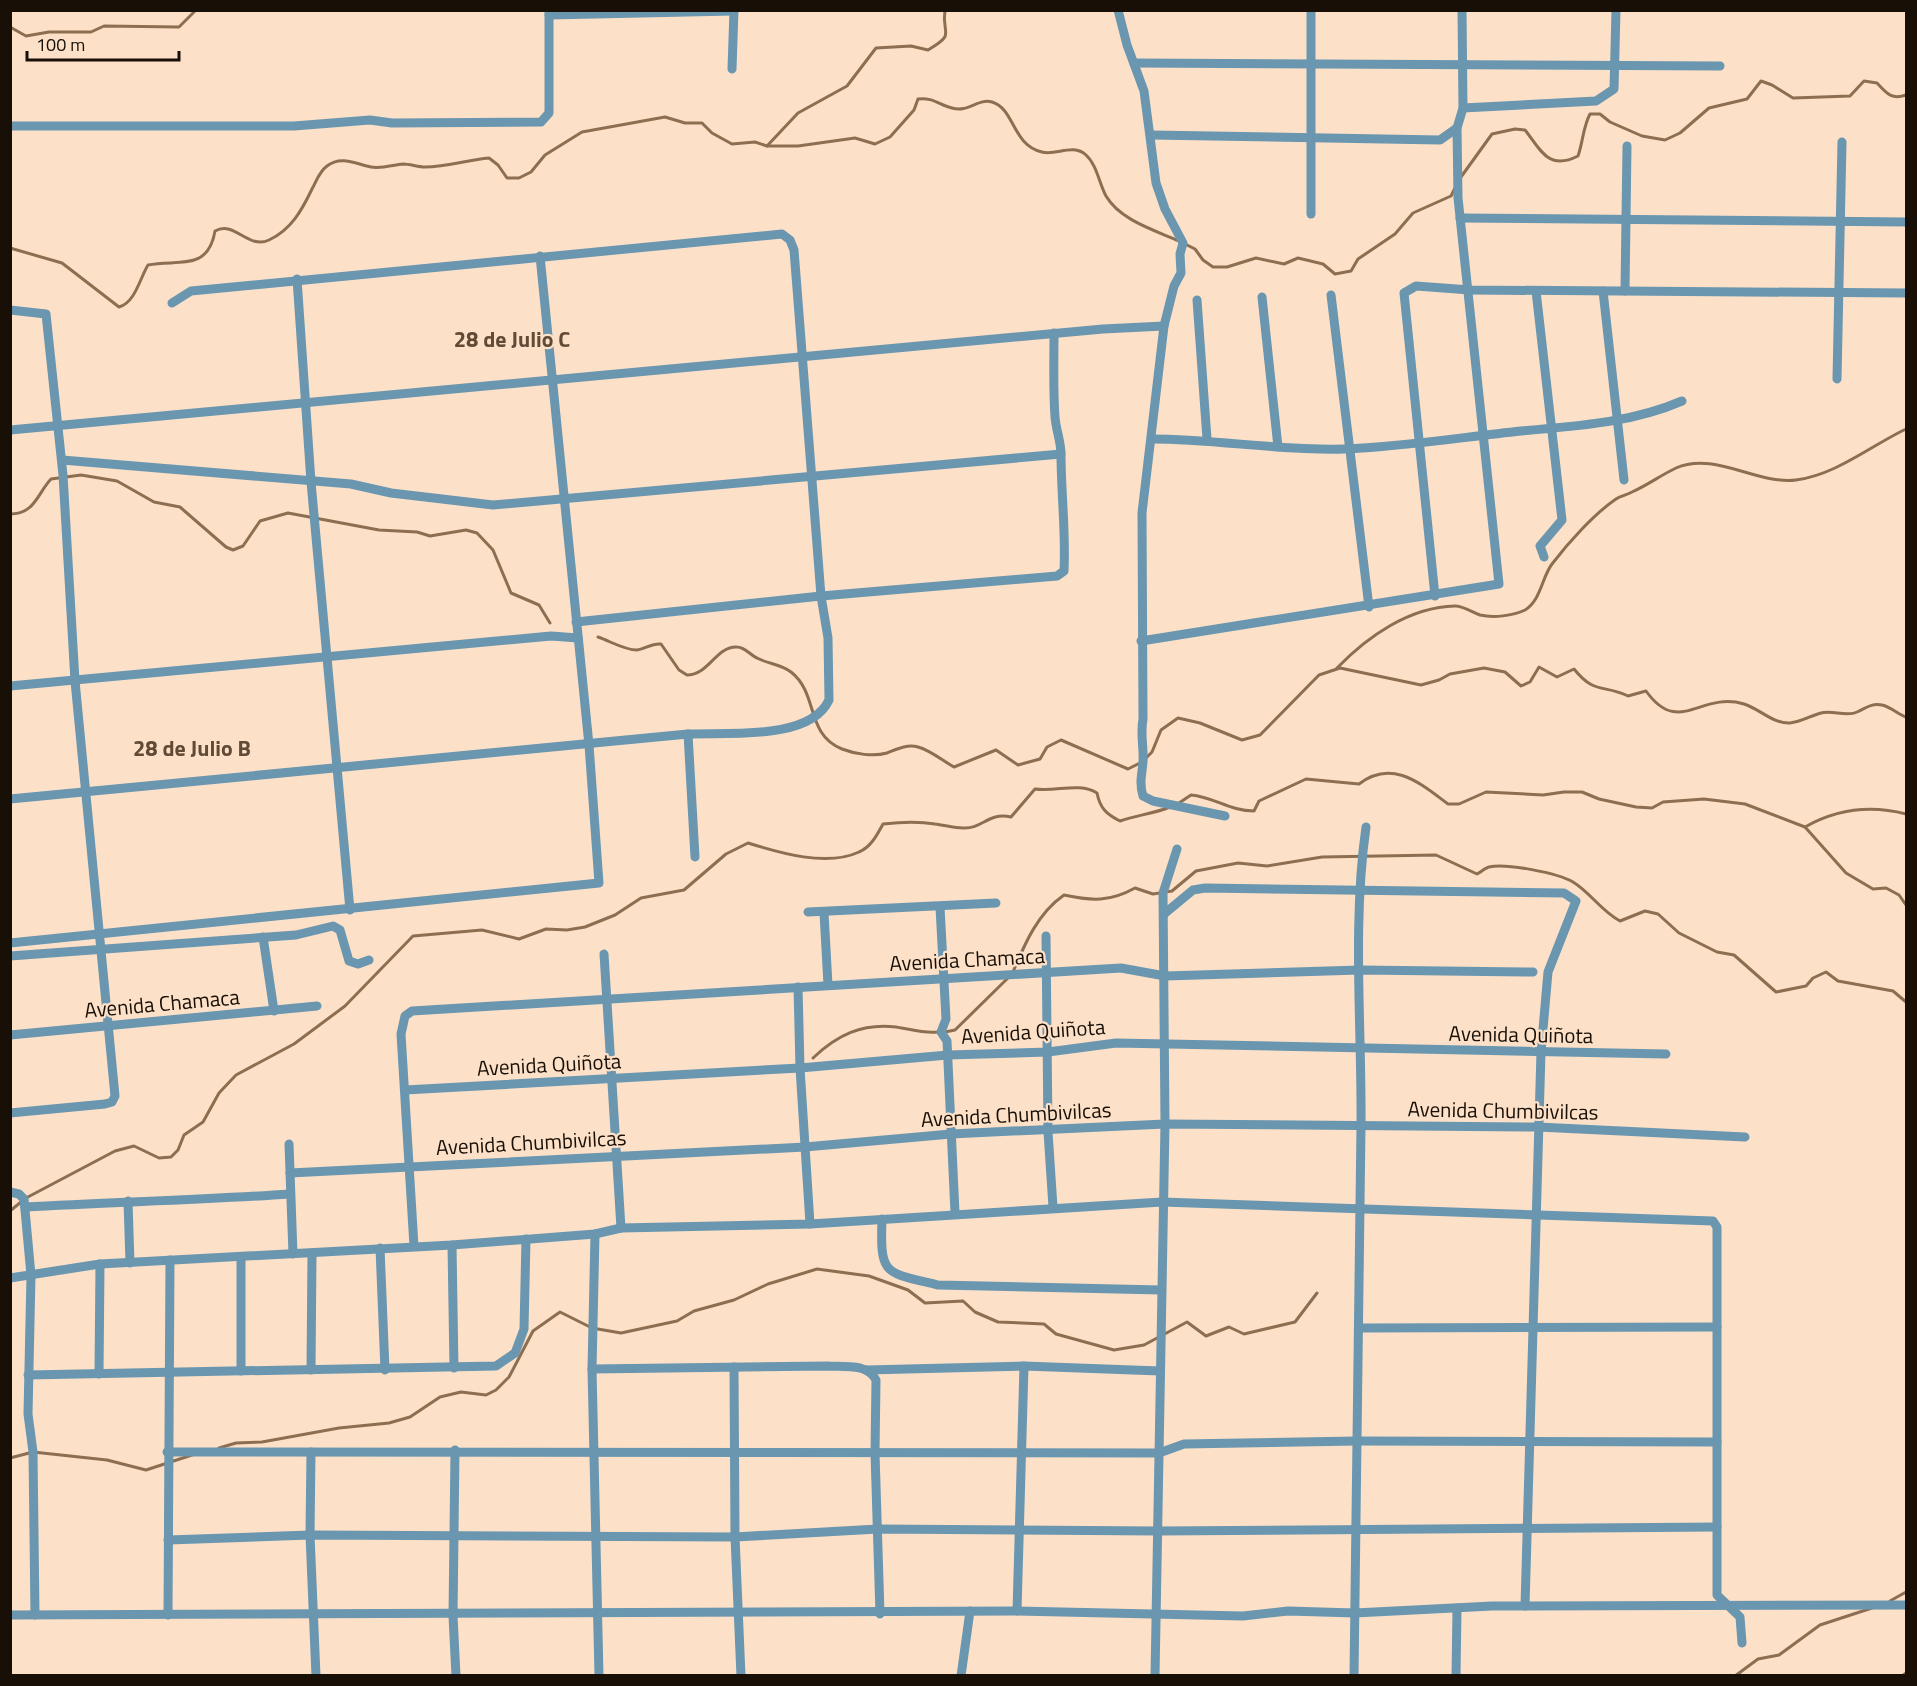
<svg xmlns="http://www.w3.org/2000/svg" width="1917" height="1686" font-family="'Titillium Web',sans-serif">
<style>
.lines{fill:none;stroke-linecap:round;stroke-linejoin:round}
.stream{stroke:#8e6e50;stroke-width:3}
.minor{stroke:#6a96af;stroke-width:9}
.labels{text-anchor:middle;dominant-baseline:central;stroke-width:4.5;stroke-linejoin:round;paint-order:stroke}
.street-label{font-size:21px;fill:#180f07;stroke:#fce1c8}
.neighbourhood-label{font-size:22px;font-weight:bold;fill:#614a36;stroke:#fce1c8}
</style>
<rect width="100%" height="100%" fill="#fce1c8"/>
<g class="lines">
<g class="stream">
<path d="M10 27 26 36 49 32H91L104 26 179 27 196 10"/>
<path d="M767 146 798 113 847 86 876 48 911 46 928 50C957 33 941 35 945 10"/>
<path d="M1461 177 1492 134 1515 129 1525 130C1541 150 1548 171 1578 156 1583 142 1583 127 1590 114H1600L1610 122 1642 136 1665 140 1680 133 1709 108 1747 99 1761 81 1772 85 1793 98 1850 96 1864 81 1877 83C1887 94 1892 100 1906 95"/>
<path d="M1185 244 1195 249 1203 260 1213 267H1227L1256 258 1284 264 1298 258 1323 264 1335 274 1351 271 1358 259 1395 234 1413 213 1451 196 1455 188"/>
<path d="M10 248 62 263 119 307C135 303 140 278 148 265 178 259 208 272 215 231 235 220 248 250 269 240 291 230 302 210 312 189 317 180 319 172 327 166 341 155 356 164 371 167 381 169 393 165 403 164 410 164 418 167 425 167 447 167 467 160 489 158L498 165 507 178H519L531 172 545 155 582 132 665 117 685 123H702L712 133 732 144 755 142 767 146H798L855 138 875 144 890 137 914 110 918 99C933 97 939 105 952 108 968 113 978 98 992 102 1015 109 1012 145 1042 152 1056 156 1073 143 1086 155 1097 165 1099 183 1106 196 1120 220 1154 230 1179 241"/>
<path d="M10 514C35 514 37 494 51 479L81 475 117 481 154 502 180 507 226 547 233 550 243 546 260 521 288 513 379 530 417 532 430 536 466 530 477 533 493 550 511 593 539 605 550 623"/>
<path d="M598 637C610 641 624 650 637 650 646 649 651 643 661 644L679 670 687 675C709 675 716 646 737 647 745 647 750 655 757 658 768 664 781 664 791 672 819 694 805 734 842 749 855 754 873 757 887 753 897 749 907 744 918 747 930 750 943 761 954 767L996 750 1018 765 1040 759 1047 747 1061 740 1128 769 1140 763"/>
<path d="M1337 668C1367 637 1409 607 1455 606 1463 606 1472 612 1480 615 1493 618 1513 616 1525 610 1541 600 1542 577 1552 564 1568 543 1594 514 1616 499 1620 496 1627 495 1632 492 1648 485 1661 475 1676 468 1714 451 1758 485 1796 480 1836 475 1872 445 1906 429"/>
<path d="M1145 759 1152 752 1161 730 1178 718 1200 723 1242 740 1260 735 1319 675 1340 668 1421 685 1439 680 1450 674 1484 668 1505 672 1521 686 1530 682 1539 667 1557 677 1574 669C1595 695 1603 684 1628 696L1646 691C1679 737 1700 691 1744 704 1760 709 1773 724 1790 723 1801 722 1810 716 1821 713 1832 710 1847 717 1857 712 1866 708 1871 703 1882 705 1891 707 1899 715 1906 717"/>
<path d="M1179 803 1191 795C1214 797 1230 811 1254 811L1259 801 1306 779 1359 784C1392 758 1421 784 1448 804H1459L1486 792 1543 795 1564 792H1582L1599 799 1636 807 1652 808 1663 802 1704 799 1745 804 1805 827 1846 873 1873 889 1886 888 1899 895 1906 905"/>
<path d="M1805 827C1837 809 1871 805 1906 814"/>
<path d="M1013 972C1025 943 1038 913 1064 895 1092 901 1110 902 1135 888L1153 894 1172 891 1196 871 1238 863 1267 866 1322 857 1436 855 1477 874C1481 872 1485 868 1489 867 1506 863 1558 873 1573 882 1591 893 1601 911 1620 921L1645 911 1658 914 1679 933 1717 952 1734 955 1776 992 1806 986 1813 978 1826 972 1838 981 1893 991 1906 1002"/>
<path d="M945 1032 955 1030 1009 977"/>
<path d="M813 1058C837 1035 862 1023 896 1027 910 1029 924 1034 938 1032"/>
<path d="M26 1198 115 1151 134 1146 159 1158 171 1157 178 1150 184 1135 203 1122 219 1093 236 1075 294 1044 345 1006 413 936 482 930 519 939 546 929 567 930 585 927 615 915 641 898 684 890 726 854 748 843C780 853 827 867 859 852 871 847 877 835 883 824 901 822 917 821 935 824 944 825 954 828 963 828 983 829 988 812 1011 817L1035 789C1057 792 1079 782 1097 793 1100 808 1106 814 1120 821 1137 815 1153 814 1170 807"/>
<path d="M10 1211 21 1202"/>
<path d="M219 1448 236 1443 262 1442 339 1428 389 1423 410 1417 440 1397 461 1392 486 1395 496 1390 509 1377 533 1331 560 1312 592 1328 621 1333 677 1321 694 1311 734 1300 768 1284 817 1269 869 1276 908 1290 925 1303 963 1301 975 1312 998 1322 1044 1324 1056 1334 1114 1350 1144 1345 1187 1322 1206 1336 1229 1327 1244 1334 1295 1322 1317 1293"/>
<path d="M10 1458 33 1452 107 1460 146 1470 192 1455"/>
<path d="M1890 1601 1906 1592"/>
<path d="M1735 1676 1758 1659 1779 1655 1820 1625 1872 1608"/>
<path d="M1902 1676 1906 1673"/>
</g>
<g class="minor">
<path d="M1118 10 1127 45 1144 91 1156 183 1165 209 1183 243 1180 254 1181 273 1174 286 1164 326 1142 513 1143 719C1140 734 1144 747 1143 762 1142 775 1139 782 1143 796L1153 801 1225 816"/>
<path d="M549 15 734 11"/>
<path d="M1134 63 1720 66"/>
<path d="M732 69 734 10"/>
<path d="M1463 108 1596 101 1614 89 1616 10"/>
<path d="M10 126H294L370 120 392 123 541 122 549 113V10"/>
<path d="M1151 135 1440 140 1457 128 1463 108 1462 10"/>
<path d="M1311 214V10"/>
<path d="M1460 218 1906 222"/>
<path d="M297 279 311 482 350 910"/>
<path d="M1536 291 1562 520 1540 546 1544 557"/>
<path d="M1603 291 1624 480"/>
<path d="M1625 291 1627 146"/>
<path d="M1331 295 1369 607"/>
<path d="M1262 297 1278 447"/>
<path d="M1197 300 1207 439"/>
<path d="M10 310 46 314 63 475 75 681 115 1096 112 1102 105 1104 10 1113"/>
<path d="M1837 379 1842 142"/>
<path d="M10 430 1103 329 1164 326"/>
<path d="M1152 439C1216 439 1280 451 1344 449 1403 447 1463 437 1521 431 1576 426 1631 423 1682 401"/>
<path d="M62 460 351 484 391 493 493 505 1061 454"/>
<path d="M1435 596 1404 293 1416 286 1470 290 1906 293"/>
<path d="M576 622 821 596 1057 576 1064 571C1066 532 1061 493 1061 454 1061 442 1056 430 1055 417 1053 390 1054 361 1054 333"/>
<path d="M1141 641 1499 584 1458 198 1457 128"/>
<path d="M10 686 551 636 578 638"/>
<path d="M688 734 695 857"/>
<path d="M10 799 688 734C727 732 810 741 829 700L828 638 821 596 794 250 790 240 782 234 191 291 172 303"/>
<path d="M940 907 946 1019 941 1032 947 1041 955 1213"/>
<path d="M808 912 996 903"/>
<path d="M824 913 828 985"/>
<path d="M1164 914 1193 890 1205 888 1564 893 1576 901 1548 972 1541 1052 1525 1606"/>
<path d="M1046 936 1048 1132 1053 1207"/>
<path d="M263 937 274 1011"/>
<path d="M10 943 599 883 589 745 540 256"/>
<path d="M604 954 621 1228"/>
<path d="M10 956 296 935 333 926 340 930 349 961 358 964 369 960"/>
<path d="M798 987 800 1068 810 1224"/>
<path d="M10 1035 317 1006"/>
<path d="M405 1090 800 1068 948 1055 1048 1052 1116 1043 1666 1054"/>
<path d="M289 1144 293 1254"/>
<path d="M290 1173 805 1147 951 1134 1165 1124 1538 1127 1745 1137"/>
<path d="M10 1192 19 1194 24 1199 31 1275 28 1414 33 1452 35 1615"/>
<path d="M128 1201 130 1263"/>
<path d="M25 1207C114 1202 202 1200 290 1194"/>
<path d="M882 1219C880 1276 884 1272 938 1285L1161 1290"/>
<path d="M595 1234 592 1369 599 1676"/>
<path d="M452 1245 454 1368"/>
<path d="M414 1246 401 1034 405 1016 412 1011 1121 968 1165 976 1360 970 1533 972"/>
<path d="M380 1248 385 1370"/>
<path d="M241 1257V1371"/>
<path d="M10 1278 100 1264 452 1245 595 1234 621 1228 810 1224 1162 1202 1713 1221 1717 1227V1595L1740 1617 1742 1643"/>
<path d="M1359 1328 1717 1327"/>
<path d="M734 1367 735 1537 741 1676"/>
<path d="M592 1369 827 1366C844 1367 867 1363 876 1380L875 1453 880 1614"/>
<path d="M311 1370 312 1253"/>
<path d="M867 1370 1024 1366 1160 1371"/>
<path d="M99 1374 100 1264"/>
<path d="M28 1375 496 1366 515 1353 524 1329 526 1239"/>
<path d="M455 1450 453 1616 456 1676"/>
<path d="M167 1452 1159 1453 1184 1444 1357 1441 1717 1442"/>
<path d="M311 1452 310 1535 316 1676"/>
<path d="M168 1540 310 1535 735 1537 878 1529 1158 1531 1717 1527"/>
<path d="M1017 1611 1024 1366"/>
<path d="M10 1615 1017 1611 1243 1616 1288 1611 1355 1613 1492 1606 1906 1605"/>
<path d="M168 1615 170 1260"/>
<path d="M961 1676 970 1611"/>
<path d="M1155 1676 1165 1124 1163 893 1177 849"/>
<path d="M1354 1676C1356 1492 1360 1309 1361 1126 1362 1027 1352 925 1366 827"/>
<path d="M1456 1676 1457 1608"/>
</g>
</g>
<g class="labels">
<g class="street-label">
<text transform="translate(967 959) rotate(-3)">Avenida Chamaca</text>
<text transform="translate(162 1003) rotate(-5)">Avenida Chamaca</text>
<text transform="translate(1033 1031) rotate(-4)">Avenida Quiñota</text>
<text transform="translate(1521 1034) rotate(1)">Avenida Quiñota</text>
<text transform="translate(549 1064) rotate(-3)">Avenida Quiñota</text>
<text transform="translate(1503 1110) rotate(1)">Avenida Chumbivilcas</text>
<text transform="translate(1016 1114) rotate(-3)">Avenida Chumbivilcas</text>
<text transform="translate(531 1142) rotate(-3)">Avenida Chumbivilcas</text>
</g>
<g class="neighbourhood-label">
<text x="512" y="339">28 de Julio C</text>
<text x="192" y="748">28 de Julio B</text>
</g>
</g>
<rect width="1917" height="1686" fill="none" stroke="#180f07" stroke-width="24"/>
<path d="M27 51v9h152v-9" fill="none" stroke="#180f07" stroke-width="3"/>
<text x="36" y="51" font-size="18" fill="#180f07" stroke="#fce1c8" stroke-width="4.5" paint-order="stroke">100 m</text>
</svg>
